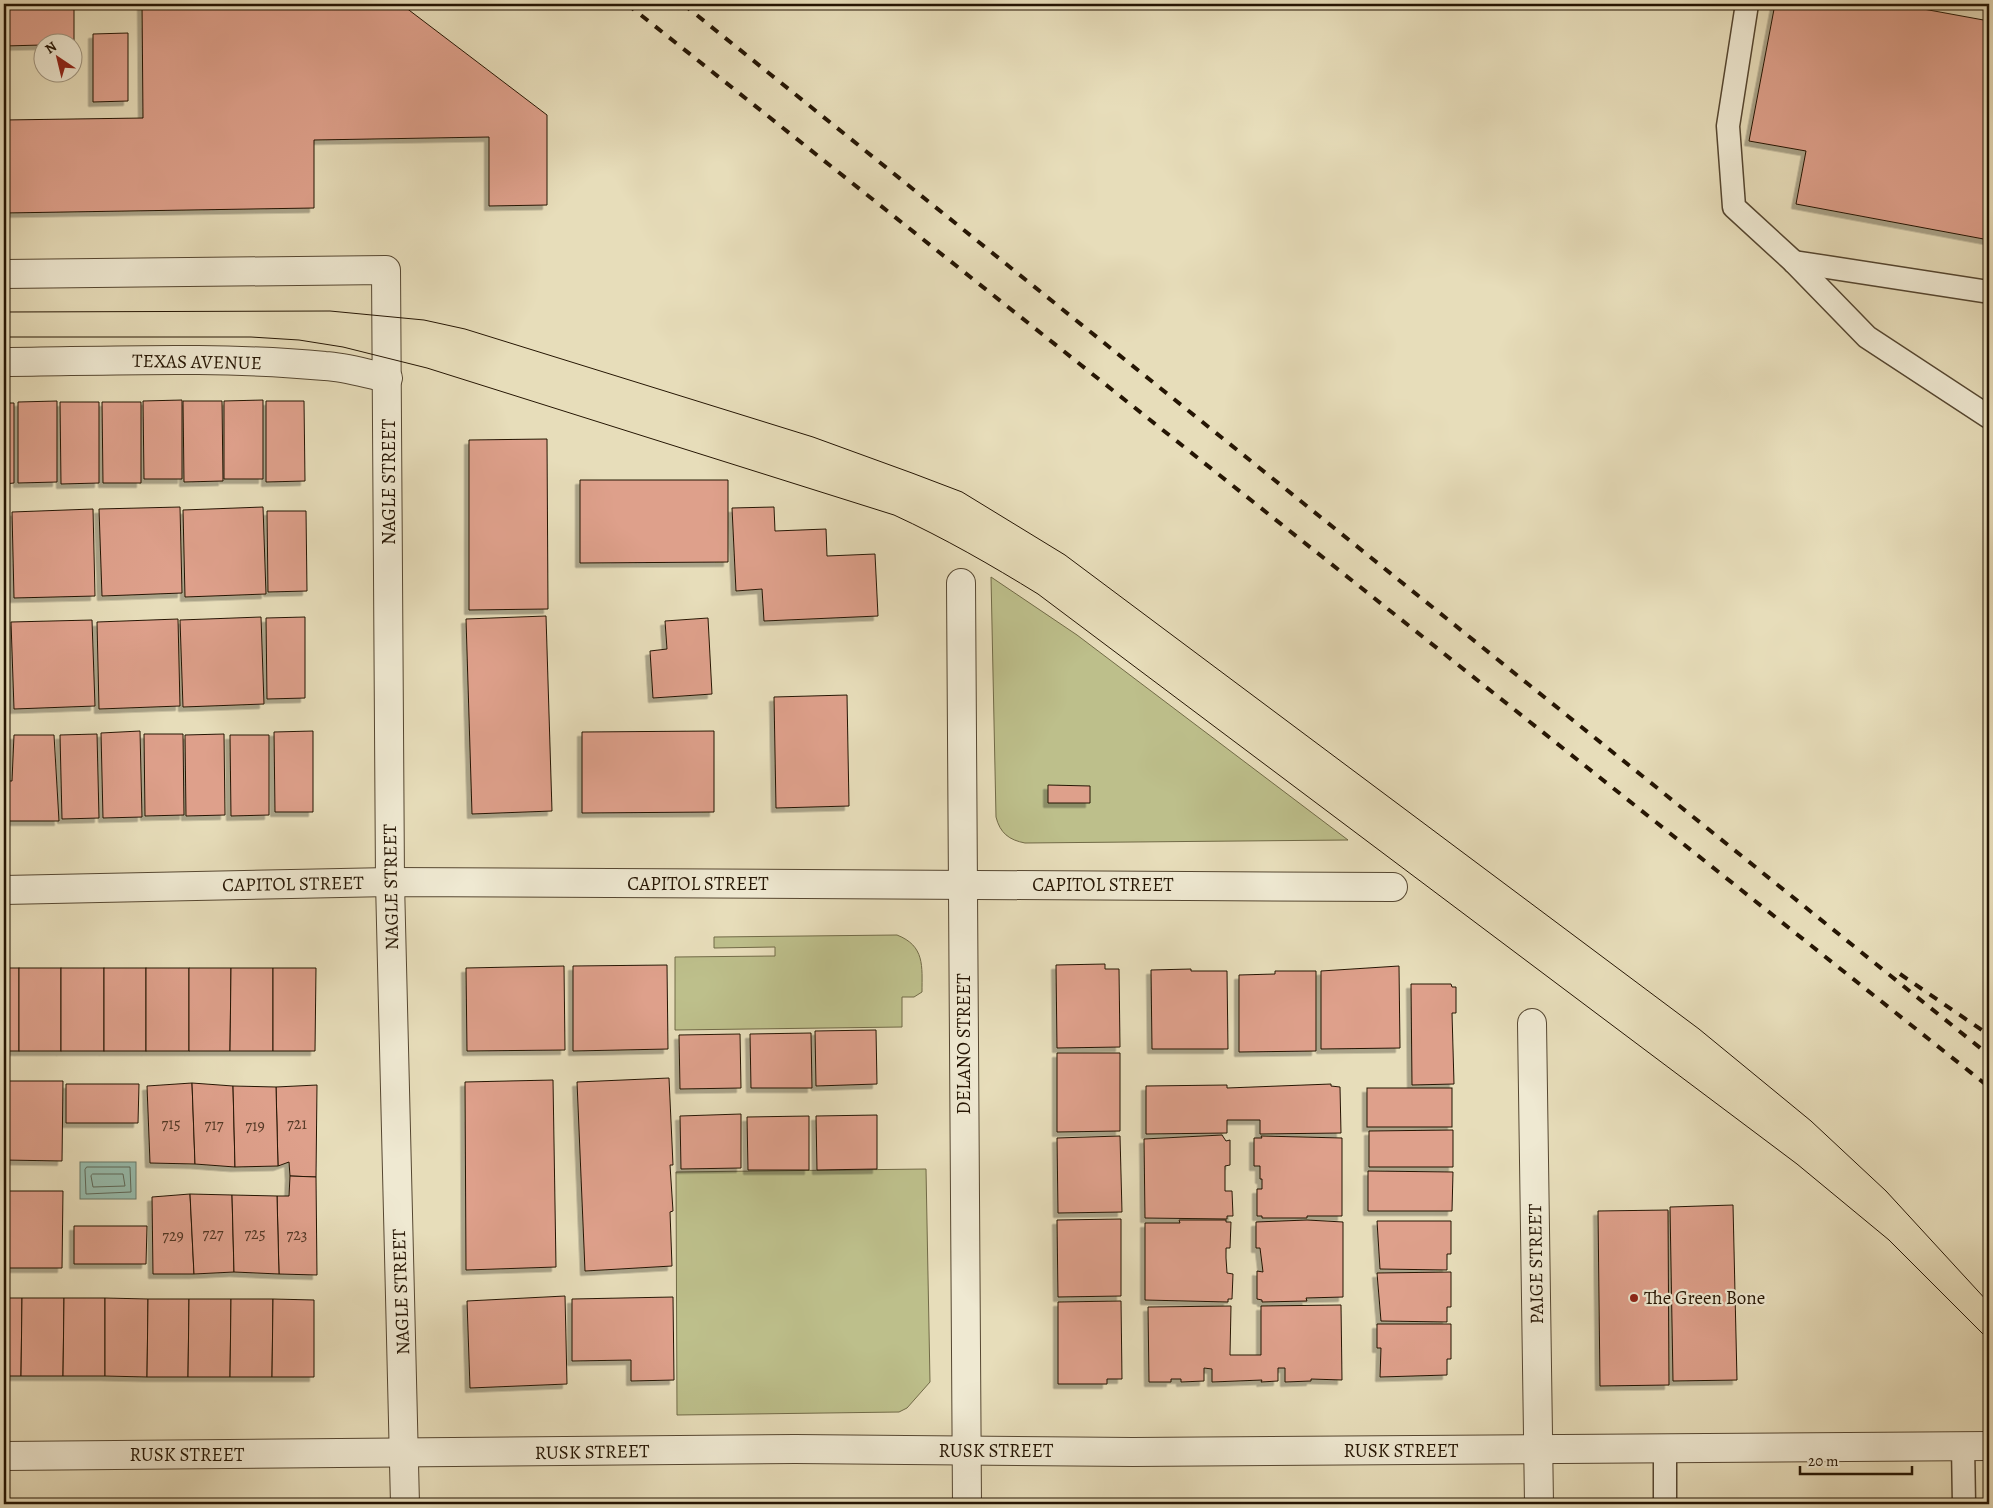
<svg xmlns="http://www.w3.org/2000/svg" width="1993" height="1508" font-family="Alegreya,serif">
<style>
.green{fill:#bdbf8b;stroke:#716a47}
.water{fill:#97bcad;stroke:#697969}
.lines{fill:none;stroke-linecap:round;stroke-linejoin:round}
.shore{stroke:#5e6858;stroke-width:1}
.building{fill:#dea08b;stroke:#251503;filter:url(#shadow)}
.service-casing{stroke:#564731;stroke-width:25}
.minor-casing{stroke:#564731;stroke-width:30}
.service{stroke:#efe9d2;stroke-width:22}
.minor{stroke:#efe9d2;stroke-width:28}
.tram{stroke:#251503;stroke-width:1}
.rail{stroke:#251503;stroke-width:4;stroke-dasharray:9 9;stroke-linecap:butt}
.poi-dot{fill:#8f2418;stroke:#efe9d2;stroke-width:2}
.labels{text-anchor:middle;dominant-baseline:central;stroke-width:4.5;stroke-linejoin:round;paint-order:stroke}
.number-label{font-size:16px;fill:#533825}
.street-label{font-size:19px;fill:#251503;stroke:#efe9d2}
.poi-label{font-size:19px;fill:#251503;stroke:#efe9d2;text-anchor:start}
</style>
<defs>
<filter id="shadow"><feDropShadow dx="-4.5" dy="4.5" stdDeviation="0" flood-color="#0004"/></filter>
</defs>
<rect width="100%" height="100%" fill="#e7ddba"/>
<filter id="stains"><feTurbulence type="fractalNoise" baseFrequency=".004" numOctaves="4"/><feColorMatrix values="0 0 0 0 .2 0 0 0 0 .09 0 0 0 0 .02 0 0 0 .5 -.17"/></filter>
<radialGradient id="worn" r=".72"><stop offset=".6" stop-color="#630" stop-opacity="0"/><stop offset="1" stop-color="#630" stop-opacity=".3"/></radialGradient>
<g class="green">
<path d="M991 577 1077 635 1348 840 1025 843C1009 840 1000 833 996 817Z"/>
<path d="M897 935C925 946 922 966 922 992L914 997H902V1027L675 1030V957L775 956V947L714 948V937Z"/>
<path d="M926 1169 930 1382 907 1408 899 1412 677 1415 676 1172Z"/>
</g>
<rect class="water" x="80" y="1162" width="56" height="37"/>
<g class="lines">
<g class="shore">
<path d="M87 1167H130L131 1192 86 1194 85 1170Z"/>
<path d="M93 1174H123L125 1186 93 1187 91 1176Z"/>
</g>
</g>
<g class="building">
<path d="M4 4H74V45L72 42H42V45L4 46Z"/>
<path d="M142 4H401L547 115V205L489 206V137L314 140V208L4 213V120L143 118Z"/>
<path d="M1775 4H1896L1989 21V240L1796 204 1806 151 1749 141Z"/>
<path d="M128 33V101L93 102V34Z"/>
<path d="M182 400V479H144L143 401Z"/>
<path d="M263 400V479H224V401Z"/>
<path d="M57 401V482L18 483V402Z"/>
<path d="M183 401H222L223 481 184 482Z"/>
<path d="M266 401H304L305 481 266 482Z"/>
<path d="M60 402H99V483L61 484Z"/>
<path d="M102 402H141V483H103Z"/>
<path d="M4 403H14V483L4 484Z"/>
<path d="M547 439 548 609 469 610V440Z"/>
<path d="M580 480H728V562L580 563Z"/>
<path d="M180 507 182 593 102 596 99 509Z"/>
<path d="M263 507 266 594 185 597 183 510Z"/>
<path d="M774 507 775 531 826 529 827 556 875 554 878 616 764 621 762 589 736 591 732 508Z"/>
<path d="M93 509 95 596 14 598 12 512Z"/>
<path d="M267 511H306L307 591 268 592Z"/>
<path d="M546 616 552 811 472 814 466 619Z"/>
<path d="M261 617 264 704 183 707 180 620Z"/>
<path d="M305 617V698L267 699 266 618Z"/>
<path d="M708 618 712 694 653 698 650 651 667 649 665 621Z"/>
<path d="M178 619 180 706 99 709 97 622Z"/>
<path d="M92 620 95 706 14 709 11 622Z"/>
<path d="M847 695 849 806 776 808 774 697Z"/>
<path d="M140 731 142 817 103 818 101 733Z"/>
<path d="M313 731V812H275L274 732Z"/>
<path d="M714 731V812L582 813V732Z"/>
<path d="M97 734 99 818 62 819 60 735Z"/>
<path d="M144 734H183L184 815 145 816Z"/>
<path d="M224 734 225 815 186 816 185 735Z"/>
<path d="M14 735H54L59 821H4V781H12Z"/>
<path d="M230 735H269V815L231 816Z"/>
<path d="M1048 785 1090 786V803H1048Z"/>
<path d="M1105 964V969H1119L1120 1047 1057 1048 1056 965Z"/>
<path d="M667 965 668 1049 573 1051V966Z"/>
<path d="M564 966 565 1050 467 1051 466 968Z"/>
<path d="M1399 966 1400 1048 1321 1049V971Z"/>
<rect x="4" y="968" width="15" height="83"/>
<rect x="19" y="968" width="42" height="83"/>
<rect x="61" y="968" width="43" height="83"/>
<rect x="104" y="968" width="42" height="83"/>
<rect x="146" y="968" width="43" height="83"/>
<path d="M189 968H231L230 1051H189Z"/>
<path d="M231 968H273V1051H230Z"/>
<path d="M273 968H316L315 1051H273Z"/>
<path d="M1191 969V971H1227L1228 1049H1152L1151 970Z"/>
<path d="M1275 971H1316V1051L1239 1052V975L1275 974Z"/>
<path d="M1411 984H1451L1452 987H1456V1013H1452L1454 1084 1412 1085Z"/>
<path d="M876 1030 877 1084 816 1086 815 1031Z"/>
<path d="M811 1033 812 1088H751L750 1034Z"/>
<path d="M740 1034 741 1088 680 1089 679 1035Z"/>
<path d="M1057 1053H1120V1131L1057 1132Z"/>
<path d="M669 1078 673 1165H670L673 1211 670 1212 672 1266 585 1271 577 1082Z"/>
<path d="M553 1080 556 1267 466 1270 465 1082Z"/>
<path d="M4 1081H63L62 1161 4 1160Z"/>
<path d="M192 1083 195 1164 150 1163 147 1086Z"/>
<path d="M192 1083 233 1086 235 1167 195 1164Z"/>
<path d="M66 1084H139L138 1123H66Z"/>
<path d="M1331 1084V1086L1340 1087 1341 1133 1260 1134V1120H1227V1133L1146 1134V1086L1227 1085V1088Z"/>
<path d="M317 1085 316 1177 290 1176 289 1162 278 1166 276 1087Z"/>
<path d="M233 1086 276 1087 278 1166 235 1167Z"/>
<rect x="1367" y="1088" width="85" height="39"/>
<path d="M741 1114V1168L681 1169 680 1116Z"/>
<path d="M877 1115V1169L817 1170 816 1116Z"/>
<path d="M809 1116V1170H748L747 1117Z"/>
<path d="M1453 1130V1167H1369V1131Z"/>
<path d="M1222 1135 1226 1141 1230 1140V1165L1225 1166V1191H1232L1233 1216H1227V1219L1145 1218 1144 1139Z"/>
<path d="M1120 1136 1122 1212 1058 1213 1057 1138Z"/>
<path d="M1261 1136 1342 1138V1216H1307V1218H1262V1216H1257V1189H1262V1179H1260V1166H1254V1138H1262Z"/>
<path d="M1368 1171 1453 1172 1452 1211H1368Z"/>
<path d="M290 1176 316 1177 317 1275 279 1274 277 1196H289Z"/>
<path d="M4 1191H63L62 1268H4Z"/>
<path d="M190 1194 194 1274H153L152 1197Z"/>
<path d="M190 1194 232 1195 234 1272 194 1274Z"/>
<path d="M232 1195 277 1196 279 1274 234 1272Z"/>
<path d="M1733 1205 1737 1380 1673 1381 1670 1207Z"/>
<path d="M1668 1210 1669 1385 1600 1386 1598 1211Z"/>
<path d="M1121 1219V1296L1058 1297 1057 1220Z"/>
<path d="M1179 1220H1226V1222H1231L1230 1248H1226V1258L1227 1273 1233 1274 1232 1299H1228V1302L1145 1300V1223H1180Z"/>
<path d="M1307 1220 1343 1222V1297L1306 1298 1307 1301 1262 1302V1300L1257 1299V1271L1263 1272 1260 1248H1256V1222Z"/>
<path d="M1377 1221H1451V1254H1447V1270L1380 1269Z"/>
<path d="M74 1226H147L146 1264H74Z"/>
<path d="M1451 1272V1307H1447V1322L1381 1321 1377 1273Z"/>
<path d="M565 1296 567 1384 470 1388 467 1301Z"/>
<path d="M673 1297 674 1380 631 1381V1360L572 1361V1299Z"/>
<path d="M4 1298H22L21 1376H4Z"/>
<path d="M22 1298H64L63 1376H21Z"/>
<path d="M64 1298H105V1376H63Z"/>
<path d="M105 1298 148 1299 147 1377 105 1376Z"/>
<path d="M148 1299H189L188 1377H147Z"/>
<path d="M189 1299H231L230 1377H188Z"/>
<path d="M231 1299H273L272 1377H230Z"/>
<path d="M273 1299 314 1300V1377H272Z"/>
<path d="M1121 1301 1122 1379H1107V1384H1058V1302Z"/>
<path d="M1341 1305 1342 1380 1311 1379V1381L1285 1382V1368H1278V1381L1261 1382 1262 1380 1212 1382V1369L1204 1368V1381L1181 1382V1379H1171V1382H1149L1148 1307 1231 1306 1230 1355H1261V1306Z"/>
<path d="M1377 1324H1451V1359H1447V1375L1380 1377 1381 1348H1377Z"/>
</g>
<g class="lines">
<g class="service-casing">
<g id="service">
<path d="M1747 4 1728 126 1734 207 1794 262 1867 337 1989 417"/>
<path d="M1794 262 1989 292"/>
<path d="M1963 1446 1964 1504"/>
<path d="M1665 1448V1504"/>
</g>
</g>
<g class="minor-casing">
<g id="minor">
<path d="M4 274 386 270 390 882 405 1504"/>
<path d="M4 362C110 361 219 356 325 366 346 367 367 374 388 378"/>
<path d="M961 583 967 1504"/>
<path d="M4 890 390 882 1393 887"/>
<path d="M1532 1023 1539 1504"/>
<path d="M4 1456 795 1449 1133 1452 1989 1446"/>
</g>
</g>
<use href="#service" class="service"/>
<use href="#minor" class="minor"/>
<g class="tram">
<path d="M4 312 330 311 424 320 465 329 813 437 912 473 962 492 1065 555 1699 1029 1811 1121 1886 1191 1989 1303"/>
<path d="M4 337H251L299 340 343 347 427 368 894 515C944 538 991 565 1038 594L1797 1164 1889 1240 1989 1340"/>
</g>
<g class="rail">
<path d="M627 4 1989 1087"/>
<path d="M683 4 1989 1055"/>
<path d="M1900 974 1989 1035"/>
</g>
</g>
<circle class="poi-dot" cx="1634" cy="1298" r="5"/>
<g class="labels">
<g class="number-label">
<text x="171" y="1124">715</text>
<text x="297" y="1124">721</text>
<text x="214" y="1125">717</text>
<text x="255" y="1126">719</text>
<text x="213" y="1234">727</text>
<text x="255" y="1234">725</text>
<text x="297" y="1235">723</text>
<text x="173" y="1236">729</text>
</g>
<g class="street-label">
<text transform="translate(197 362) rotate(1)">TEXAS AVENUE</text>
<text transform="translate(389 482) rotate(-90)">NAGLE STREET</text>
<text transform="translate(293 884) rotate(-1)">CAPITOL STREET</text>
<text x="698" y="884">CAPITOL STREET</text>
<text x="1103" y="885">CAPITOL STREET</text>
<text transform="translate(391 887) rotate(-91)">NAGLE STREET</text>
<text transform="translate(964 1044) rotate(-90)">DELANO STREET</text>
<text transform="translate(1536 1264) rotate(-91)">PAIGE STREET</text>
<text transform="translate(401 1292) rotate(-92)">NAGLE STREET</text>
<text x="996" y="1451">RUSK STREET</text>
<text x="1401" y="1451">RUSK STREET</text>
<text transform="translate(592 1452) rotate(-1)">RUSK STREET</text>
<text x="187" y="1455">RUSK STREET</text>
</g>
<g class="poi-label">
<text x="1644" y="1298">The Green Bone</text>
</g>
</g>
<rect width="1993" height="1508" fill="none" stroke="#e7ddba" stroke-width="20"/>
<rect x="5" y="5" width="1983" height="1498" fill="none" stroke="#251503" stroke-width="2.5"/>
<rect x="10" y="10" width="1973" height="1488" fill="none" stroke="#251503"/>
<g transform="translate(58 58) rotate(325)"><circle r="24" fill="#efe9d2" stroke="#9e947f"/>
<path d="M0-4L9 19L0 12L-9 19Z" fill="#8f2418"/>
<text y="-8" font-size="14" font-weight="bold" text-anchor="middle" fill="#251503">N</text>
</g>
<path d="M1800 1466v8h112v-8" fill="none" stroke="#251503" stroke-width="2.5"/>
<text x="1808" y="1466" font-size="15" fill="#251503" stroke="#efe9d2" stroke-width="4" paint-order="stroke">20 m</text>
<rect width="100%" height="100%" filter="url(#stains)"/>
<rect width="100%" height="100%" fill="url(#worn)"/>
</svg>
